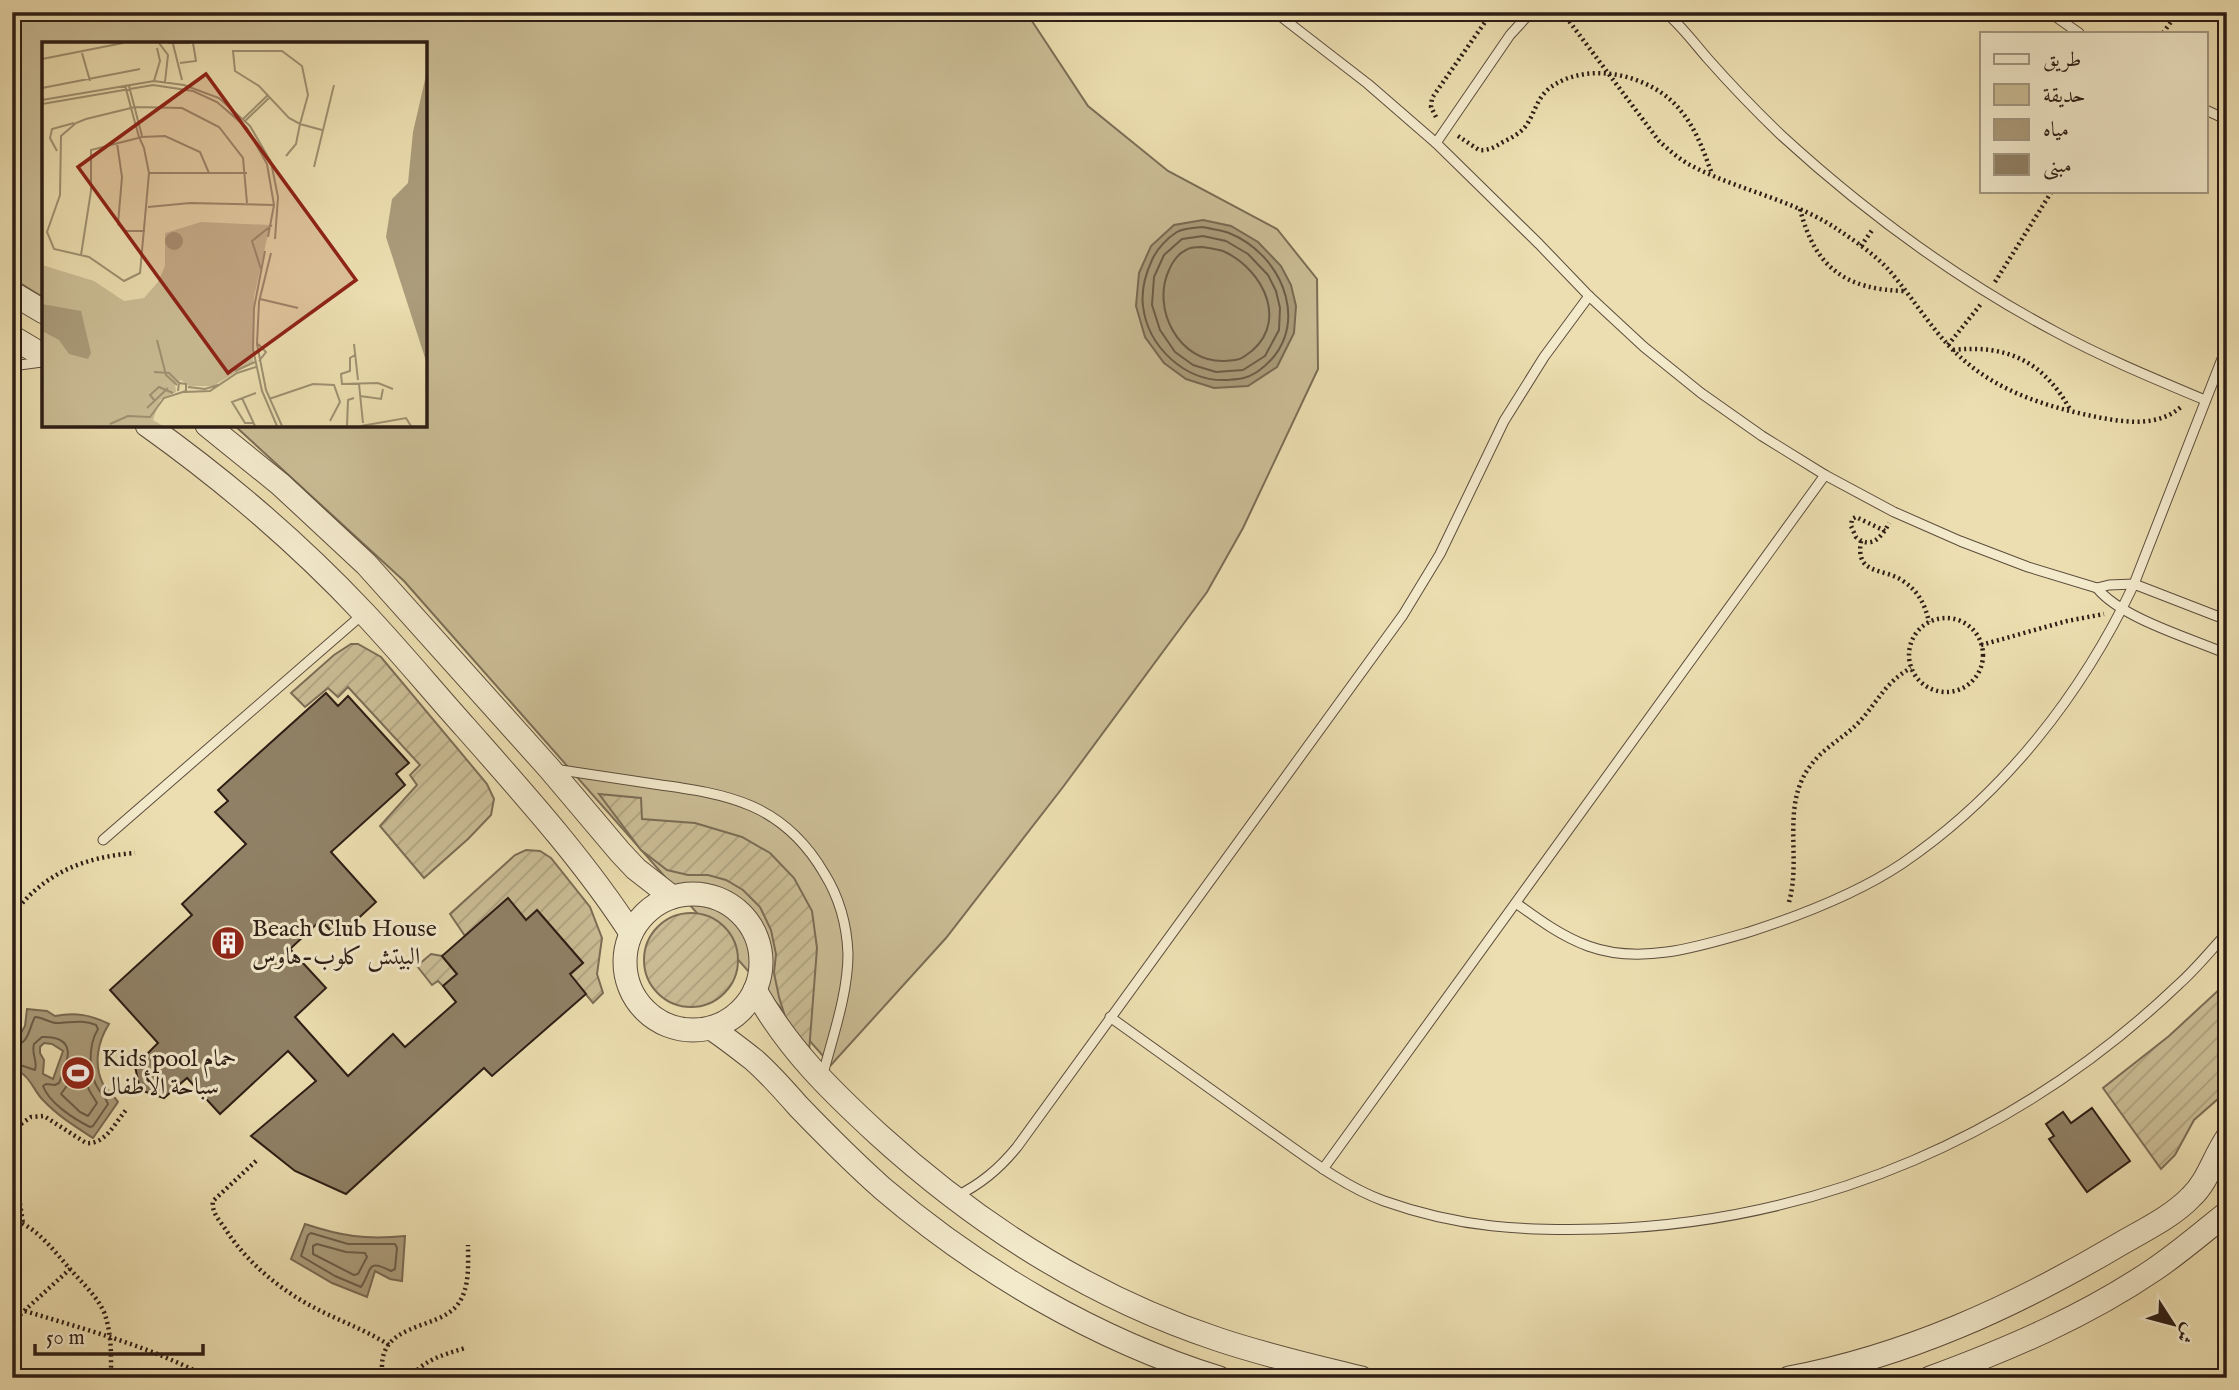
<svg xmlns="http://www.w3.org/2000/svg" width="2239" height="1390" font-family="'IM FELL English',Amiri,serif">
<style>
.green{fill:#cbbd96;stroke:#7c6d56;stroke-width:2}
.garden{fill:url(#garden-furrows);stroke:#7c6d56;stroke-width:2}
.water{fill:#ab9c7b;stroke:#786952;stroke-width:2;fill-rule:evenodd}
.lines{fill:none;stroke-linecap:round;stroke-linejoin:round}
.shore{stroke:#6c5c48;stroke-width:2}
.building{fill:#908166;stroke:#2c1d15;stroke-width:2}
.service-casing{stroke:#5c4d3c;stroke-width:11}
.tertiary-casing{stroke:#5c4d3c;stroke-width:25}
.path{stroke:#2c1d15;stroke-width:4.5;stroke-dasharray:2 3.5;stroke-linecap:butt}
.service{stroke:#f3eacc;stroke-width:9}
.tertiary{stroke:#f3eacc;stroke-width:23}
.labels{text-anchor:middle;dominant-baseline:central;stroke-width:6;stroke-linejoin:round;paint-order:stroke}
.poi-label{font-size:24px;fill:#2c1d15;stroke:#f3eacc;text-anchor:start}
.inset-road{fill:none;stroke:#9f9172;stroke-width:2}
.view{fill:#8f2418;fill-opacity:0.15;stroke:#8f2418;stroke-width:3.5}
.inset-edge{fill:none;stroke:#2c1d15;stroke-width:3.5}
</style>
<defs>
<pattern id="garden-furrows" width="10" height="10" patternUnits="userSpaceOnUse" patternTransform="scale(1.75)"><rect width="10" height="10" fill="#cbbd96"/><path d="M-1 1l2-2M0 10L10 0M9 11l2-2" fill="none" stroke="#aea280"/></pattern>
</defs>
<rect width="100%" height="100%" fill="#ecdeb0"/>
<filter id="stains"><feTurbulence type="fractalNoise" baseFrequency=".00286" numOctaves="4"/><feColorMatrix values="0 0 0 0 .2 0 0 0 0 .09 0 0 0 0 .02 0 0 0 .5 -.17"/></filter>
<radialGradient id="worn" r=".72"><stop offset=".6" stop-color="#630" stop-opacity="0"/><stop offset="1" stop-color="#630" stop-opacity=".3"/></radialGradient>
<path class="green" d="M12 12H1026L1088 106 1168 171 1277 229 1317 279 1318 369 1243 528 1207 592 1063 787 946 938 831 1065 404 581 234 425H425V44H44V298L12 278Z"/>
<g class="garden">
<path d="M351 644H358L381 657 487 784 494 799 491 815 468 839 424 878 380 826 417 785 410 775 420 765 348 687 338 697 328 688 305 707 291 693 334 655Z"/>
<path d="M599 794 641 798 642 819 695 823 742 837 770 853 794 878 812 911 817 948 809 1052 788 1026 779 997 774 973 776 954 771 930 760 907 743 890 726 880 708 875H688L667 870 641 850Z"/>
<path d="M526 850 540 851 551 858 590 907 602 938 597 974 603 993 593 1003 570 975 583 963 538 911 526 920 508 899 465 936 450 914 515 855Z"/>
<circle cx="691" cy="960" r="47"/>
<path d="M431 954 442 956 457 974 443 986 438 981 432 985 417 966Z"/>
<path d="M2223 986 2227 989V1091L2194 1120 2175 1155 2161 1169 2103 1088 2169 1036Z"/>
</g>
<g class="water">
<path d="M1203 220 1231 226 1258 242 1281 266 1291 285 1296 306 1294 333 1277 367 1248 386 1214 388 1186 379 1164 363 1145 337 1136 306 1139 273 1151 246 1174 225Z"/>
<path d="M27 1009 47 1011 55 1016C76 1012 91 1015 109 1024 98 1041 93 1064 103 1084 107 1090 114 1096 118 1102L93 1138C76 1127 58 1116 44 1101 34 1092 32 1079 20 1072L12 1074V1037L18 1038 25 1026ZM44 1043 52 1044 63 1051 53 1079 43 1074 44 1060 40 1053V1047Z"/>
<path d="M305 1224C341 1236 366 1240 405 1236L402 1281 390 1279 375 1271 367 1297 332 1283 291 1259Z"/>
</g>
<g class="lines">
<g class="shore">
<path d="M1203 227C1211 229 1221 230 1229 233 1286 256 1314 333 1257 372 1246 379 1239 379 1227 380 1185 382 1148 347 1143 306 1141 290 1146 273 1152 260 1157 249 1167 238 1177 232 1184 228 1195 228 1203 227Z"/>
<path d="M1203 236 1226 241 1248 254 1268 275 1276 291 1280 308 1279 330 1265 356 1243 370 1216 372 1193 365 1175 352 1160 330 1152 305 1154 277 1164 255 1182 239Z"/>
<path d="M1202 247C1209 248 1216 249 1223 251 1265 270 1291 326 1245 356 1239 361 1233 360 1225 361 1179 363 1151 309 1169 270 1172 262 1179 253 1186 250 1190 247 1197 247 1202 247Z"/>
<path d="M12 1044C29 1047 29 1027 35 1017 43 1017 49 1023 57 1023 71 1023 82 1019 96 1025L98 1029C88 1045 88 1074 99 1090 102 1095 106 1098 108 1104L93 1126 90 1127C74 1119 49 1103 43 1086L46 1084 55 1085 59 1083C69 1060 78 1036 42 1037L34 1044C31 1054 38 1061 35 1070L20 1065 12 1067"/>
<path d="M81 1060 89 1090 97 1103 88 1116 80 1112 61 1094 68 1084 76 1061Z"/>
<path d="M311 1233 348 1244H395L397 1248 395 1269 391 1271C365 1258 373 1270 361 1287L335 1276 301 1256 308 1235Z"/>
<path d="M317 1244 346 1252 365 1253 367 1257 358 1274 354 1275 313 1254V1246Z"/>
</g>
</g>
<g class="building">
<path d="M326 693 338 706 348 696 409 763 396 774 405 785 331 852 376 902 337 938 321 920 290 949 326 988 295 1017 348 1076 393 1034 405 1047 456 1002 443 986 457 974 442 956 508 898 526 920 537 910 583 963 570 974 586 994 492 1076 484 1068 346 1194 295 1171 251 1136 316 1081 288 1051 220 1114 187 1078 164 1098 140 1090 135 1066 158 1043 110 990 192 915 182 904 246 844 215 812 228 801 218 790Z"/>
<path d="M2092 1108 2130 1161 2087 1192 2049 1139 2054 1136 2046 1124 2063 1112 2071 1123Z"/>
</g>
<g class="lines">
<g class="service-casing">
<g id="service">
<path d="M1275 12 1368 84 1436 143 1539 244 1589 296 1644 347 1701 393 1762 436 1825 475 1894 512 1960 541 2028 567 2097 588 2109 585 2134 584 2227 620"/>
<path d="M1665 12C1681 25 1694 43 1708 59 1731 85 1756 111 1781 135 1864 211 1956 279 2056 332 2104 358 2155 379 2205 400"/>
<path d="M2049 12 2079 33"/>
<path d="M2206 110 2227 120"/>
<path d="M1436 143 1510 35 1531 12"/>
<path d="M12 366 42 362"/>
<path d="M2097 588C2121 618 2190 638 2227 654"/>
<path d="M554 769C588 774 621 779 654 784 728 794 783 803 824 873 839 897 847 926 848 954 848 995 832 1038 822 1078"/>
<path d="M103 840 363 614"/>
<path d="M1516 903C1538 919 1561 936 1588 946 1640 965 1698 947 1749 932 1802 915 1857 894 1903 863 2004 794 2082 694 2134 584L2227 346"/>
<path d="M1110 1017C1162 1054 1214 1091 1265 1128 1301 1153 1342 1186 1384 1201 1460 1228 1523 1231 1602 1229 1821 1222 2021 1135 2179 984 2196 969 2211 950 2227 933"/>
<path d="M1323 1169 1825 475"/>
<path d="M955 1197C981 1184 999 1169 1017 1147L1403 615 1440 554 1504 421 1544 357 1589 296"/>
</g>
</g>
<g class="tertiary-casing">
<g id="tertiary">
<path d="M12 293 44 312"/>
<path d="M12 337 44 356"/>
<path d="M147 425C224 480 298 543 363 612 398 649 431 689 465 727 524 794 583 859 631 933"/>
<path d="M207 425 280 484 366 564 549 768 620 852 636 869 672 897"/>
<circle cx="693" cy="962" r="68"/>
<path d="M755 990C788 1049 830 1090 879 1135 977 1224 1091 1297 1217 1339 1264 1355 1312 1366 1361 1378"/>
<path d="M711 1028C726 1038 740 1049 754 1060 770 1074 784 1090 798 1106 825 1134 853 1162 882 1188 979 1271 1097 1340 1219 1378"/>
<path d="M1789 1378C1906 1356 2013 1307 2115 1247 2140 1232 2171 1218 2191 1197 2208 1181 2214 1157 2227 1138"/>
<path d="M1930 1378C2009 1349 2086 1316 2155 1269 2180 1252 2203 1232 2227 1213"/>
</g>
</g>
<g class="path">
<path d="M1547 12 1557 19H1562L1569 12"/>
<path d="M1566 17 1659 141C1669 150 1680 160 1692 166 1738 190 1790 199 1834 227 1852 239 1873 253 1888 269 1910 294 1928 324 1951 348 1992 391 2046 407 2102 418 2130 423 2160 426 2182 406"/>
<path d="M2163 33 2178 12"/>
<path d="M1436 117 1431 107 1432 98 1492 12"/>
<path d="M1458 136 1479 150C1488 151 1495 147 1503 142 1511 138 1519 134 1525 127 1535 114 1536 98 1551 87 1589 60 1653 75 1681 111 1696 129 1704 152 1712 174"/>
<path d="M1800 209C1815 268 1846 290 1906 291"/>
<path d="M1861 246 1873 229"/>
<path d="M1995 282 2052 191"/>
<path d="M1948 345 1981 304"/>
<path d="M1953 350C2008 344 2044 362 2071 411"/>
<path d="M1885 531 1856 517 1852 519 1851 526 1856 537C1871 550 1882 537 1889 523"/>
<path d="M1861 541C1855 576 1883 567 1903 581 1918 591 1925 604 1929 622"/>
<circle cx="1946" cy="655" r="37"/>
<path d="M1981 645 2067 621 2104 614"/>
<path d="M1789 902C1802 857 1780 805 1811 765 1824 747 1844 738 1859 722 1878 702 1885 682 1911 668"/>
<path d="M12 916C43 873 84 857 135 853"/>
<path d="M12 1130 31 1117 44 1116 86 1143C105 1145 115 1123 126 1110"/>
<path d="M256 1161 213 1201C211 1212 220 1221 226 1230 246 1261 278 1288 311 1306 337 1320 364 1329 389 1345"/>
<path d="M12 1183 20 1204 23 1223"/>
<path d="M12 1219C38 1228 53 1250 70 1269 82 1283 96 1295 104 1312 112 1334 111 1355 111 1378"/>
<path d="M25 1311C87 1330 152 1347 209 1378"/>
<path d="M12 1322 70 1269"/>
<path d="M383 1378C373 1320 438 1332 458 1304 470 1288 468 1264 468 1245"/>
<path d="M410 1378C425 1359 443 1355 465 1348"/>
</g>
<use href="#service" class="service"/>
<use href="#tertiary" class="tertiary"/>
</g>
<defs>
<g id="building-disc" transform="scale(1.75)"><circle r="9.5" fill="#8f2418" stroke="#f3eacc"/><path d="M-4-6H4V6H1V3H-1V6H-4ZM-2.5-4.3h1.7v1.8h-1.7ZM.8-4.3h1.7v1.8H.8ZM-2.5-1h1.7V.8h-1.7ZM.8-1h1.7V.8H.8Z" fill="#fff"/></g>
<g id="stadium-disc" transform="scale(1.75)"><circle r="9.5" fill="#8f2418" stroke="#f3eacc"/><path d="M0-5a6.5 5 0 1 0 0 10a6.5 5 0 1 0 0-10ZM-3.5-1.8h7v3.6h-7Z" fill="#fff"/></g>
</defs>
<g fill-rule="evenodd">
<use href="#building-disc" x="228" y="943"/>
<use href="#stadium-disc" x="78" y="1073"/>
</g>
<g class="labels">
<g class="poi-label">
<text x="252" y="929">Beach Club House<tspan x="252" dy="28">البيتش كلوب-هاوس</tspan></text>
<text x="102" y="1059">Kids pool حمام<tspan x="102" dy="28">سباحة الأطفال</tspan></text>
</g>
</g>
<g transform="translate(42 42)">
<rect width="385" height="385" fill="#ecdeb0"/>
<path d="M159 180 228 183 212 255 211 320 171 344H147L139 338 133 342 134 350 118 358 111 378 121 384H0V223L52 239 82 259 102 256 116 240 123 224V191Z" fill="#cbbd96"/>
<path d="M385 29V322L344 195 350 157 366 141 371 90ZM123 199a9 9 0 1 1 18 0a9 9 0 1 1-18 0ZM0 262 39 269 49 311 46 317 27 312 17 298 0 289Z" fill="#ab9c7b"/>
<path class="inset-road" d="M117 1 126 13 123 40M126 1H148M131 2 140 38M40 11 48 39M0 17 81 1M138 21 154 19 151 1M112 39 118 19 115 6M83 43 89 66 97 95 102 106 107 131 98 231 82 239 47 215 12 207 5 190 18 153 19 94 34 81 44 77 89 66 93 65 140 66 177 85 201 116 205 161M87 44 100 94M0 46 98 27M0 58 112 39 142 43 177 56 208 84 229 120 236 155 233 197M0 62 111 43 151 49 175 60 205 86 225 122 232 163 226 195M200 78 226 53M202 80 228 55M75 101 80 135 76 182 83 189H103M15 109 8 96 10 87 32 81M244 114 254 102 258 82 266 53 260 24 240 9H191L193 29 217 44 247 76 258 82 280 88M272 125 292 43M107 131H205M106 165 148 161 232 163M223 209 212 266 211 307 220 349 235 384M229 211 217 260 215 302 224 348 240 384M39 213 49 149V108L100 95 123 94 158 110 167 131M219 227 210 199 230 183M218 257 256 266M115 298 124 333 135 343M216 302 224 310 217 319M312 302 316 338M313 313 308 316V329L299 332 300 342 336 341 351 347M193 329 213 320M112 330 127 331 137 341M317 342 321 381M146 345 163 347 176 343M143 350 168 349 195 331 214 325M318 354 339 357 341 347M200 356 213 384M227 357 271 342 292 343 298 360 288 379M113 359 108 353 117 345 131 351M105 366 126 346M212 381H203L190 360 214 351M68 382 86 374 108 375 122 356 144 349V342L137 341 136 349M305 384 306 358 312 356M319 384 364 376 369 384"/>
<path class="view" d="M164 32 314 238 186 331 36 125Z"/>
<rect width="385" height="385" class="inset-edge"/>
</g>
<rect width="2239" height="1390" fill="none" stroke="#ecdeb0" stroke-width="42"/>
<rect x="14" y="14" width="2211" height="1362" fill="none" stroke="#2c1d15" stroke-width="3.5"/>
<rect x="21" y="21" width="2197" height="1348" fill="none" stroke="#2c1d15" stroke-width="2"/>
<rect x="1980" y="32" width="228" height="161" fill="#f3eacc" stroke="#a39883" stroke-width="2"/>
<rect x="1994" y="54" width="35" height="10" fill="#f3eacc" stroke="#a39883" stroke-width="2"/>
<text x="2043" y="66" font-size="21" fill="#2c1d15">طريق</text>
<rect x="1994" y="84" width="35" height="21" fill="#cbbd96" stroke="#a39883" stroke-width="2"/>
<text x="2043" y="102" font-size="21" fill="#2c1d15">حديقة</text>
<rect x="1994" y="119" width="35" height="21" fill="#ab9c7b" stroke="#a39883" stroke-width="2"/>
<text x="2043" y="136" font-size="21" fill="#2c1d15">مياه</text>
<rect x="1994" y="154" width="35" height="21" fill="#908166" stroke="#a39883" stroke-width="2"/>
<text x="2043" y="172" font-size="21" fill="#2c1d15">مبنى</text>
<g transform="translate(2173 1324) rotate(126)" stroke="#f3eacc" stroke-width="5" paint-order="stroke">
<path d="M0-5L12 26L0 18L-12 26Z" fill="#2c1d15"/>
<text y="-10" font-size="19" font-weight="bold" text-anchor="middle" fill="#2c1d15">ش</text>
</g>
<path d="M35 1344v10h168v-10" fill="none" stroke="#2c1d15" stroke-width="3.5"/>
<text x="46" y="1344" font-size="21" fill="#2c1d15" stroke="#f3eacc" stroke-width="5" paint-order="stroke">50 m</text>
<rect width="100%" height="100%" filter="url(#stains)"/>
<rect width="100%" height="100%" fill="url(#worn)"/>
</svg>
